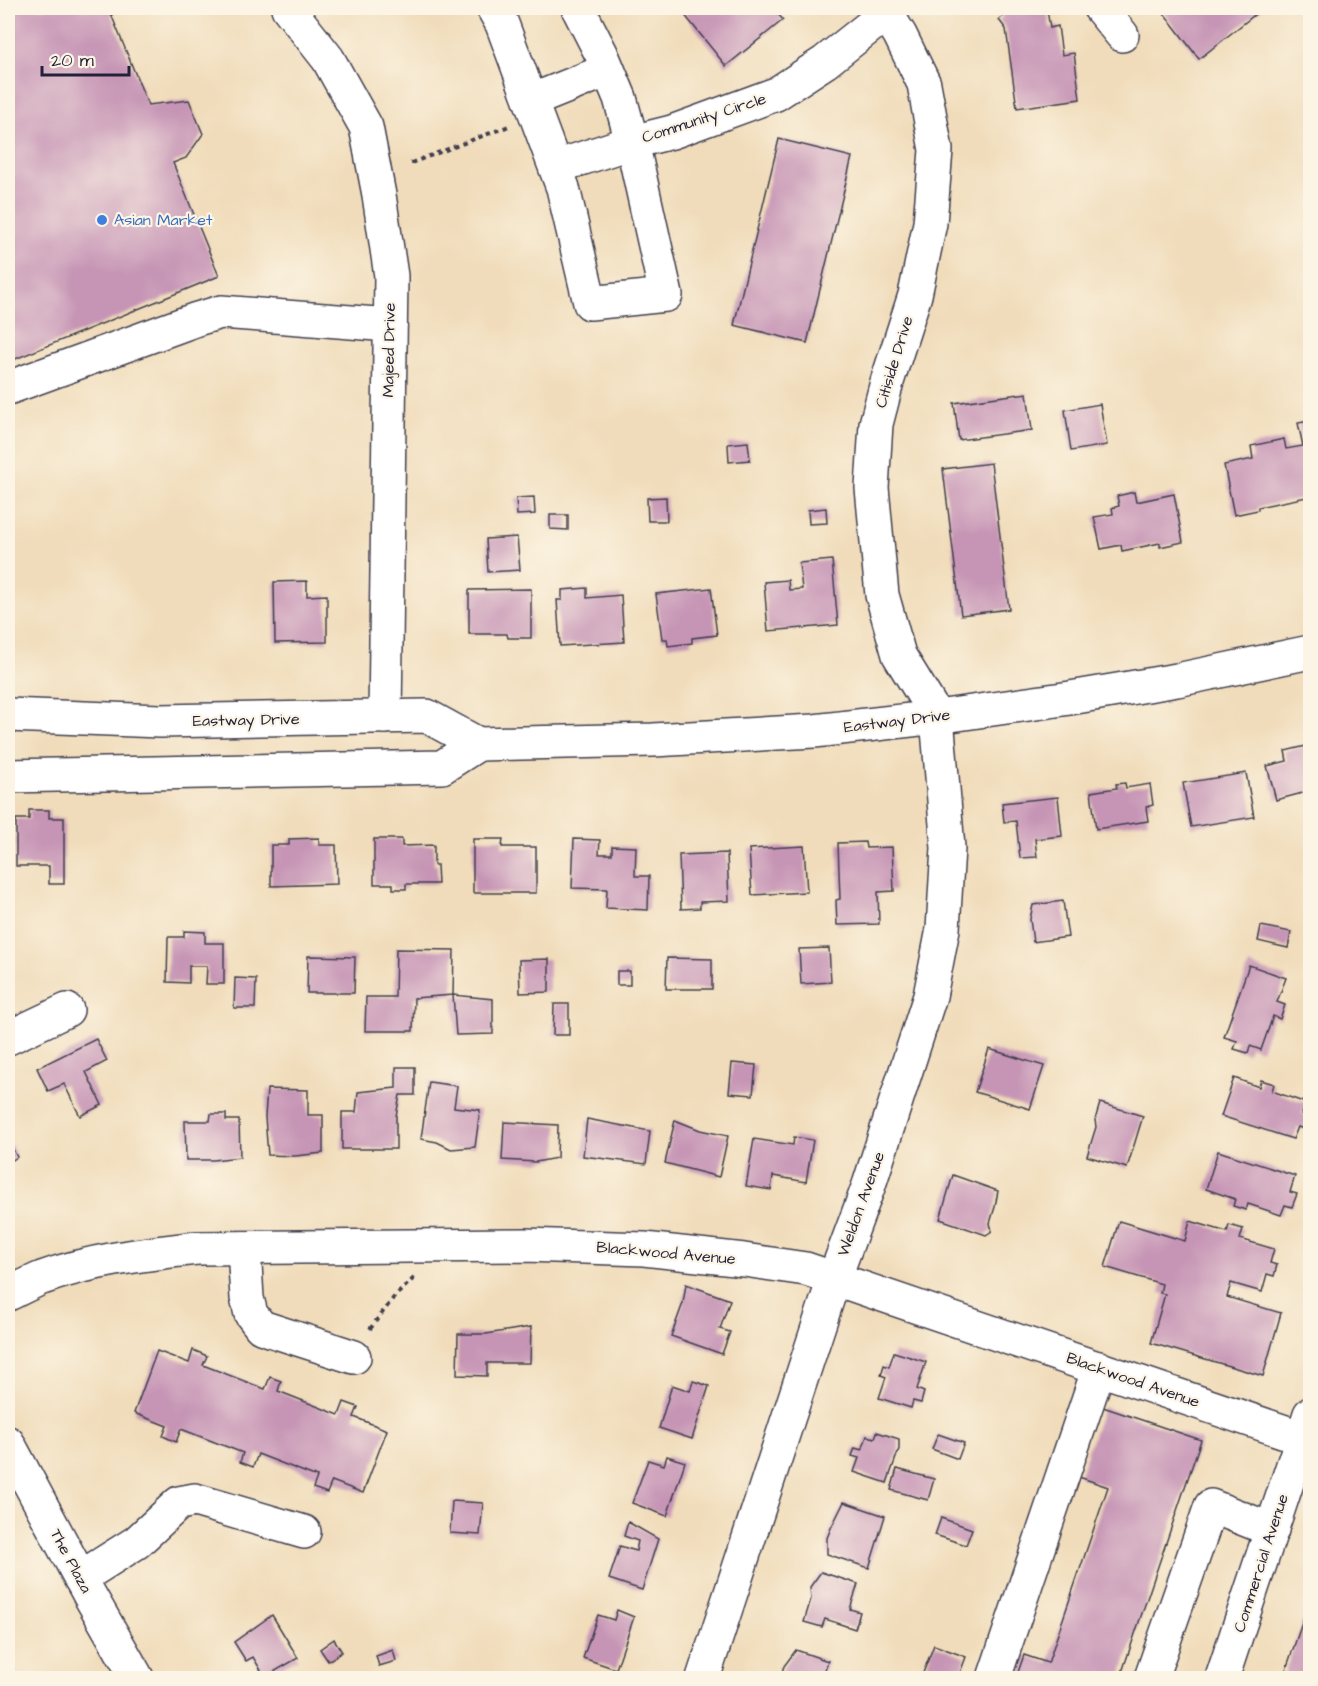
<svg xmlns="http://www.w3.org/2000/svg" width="1318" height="1686" font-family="'Architects Daughter',sans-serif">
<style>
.building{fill:#c694b5}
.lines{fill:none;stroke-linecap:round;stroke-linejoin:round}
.minor-casing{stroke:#413e4e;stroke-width:36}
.major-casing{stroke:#413e4e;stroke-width:36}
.path{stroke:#413e4e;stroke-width:4;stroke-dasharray:4.5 4.5;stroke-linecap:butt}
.minor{stroke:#fff;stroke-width:33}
.major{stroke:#fff;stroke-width:33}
.shop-dot{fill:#3f7fe0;stroke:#fcf5e5;stroke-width:2}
.labels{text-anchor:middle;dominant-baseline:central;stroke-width:4.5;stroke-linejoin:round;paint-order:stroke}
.street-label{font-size:16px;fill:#22223b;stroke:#fcf5e5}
.shop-label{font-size:16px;fill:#366cbe;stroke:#fcf5e5;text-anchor:start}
</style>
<rect width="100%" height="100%" fill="#fcf5e5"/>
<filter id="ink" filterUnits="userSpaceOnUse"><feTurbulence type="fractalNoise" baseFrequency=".0167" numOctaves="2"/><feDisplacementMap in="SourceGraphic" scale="12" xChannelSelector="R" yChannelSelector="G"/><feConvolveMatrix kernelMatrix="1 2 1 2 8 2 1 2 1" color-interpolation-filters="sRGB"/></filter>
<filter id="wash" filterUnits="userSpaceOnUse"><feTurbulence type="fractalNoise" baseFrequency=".008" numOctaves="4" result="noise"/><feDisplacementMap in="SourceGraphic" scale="24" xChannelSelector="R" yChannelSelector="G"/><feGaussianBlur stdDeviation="1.35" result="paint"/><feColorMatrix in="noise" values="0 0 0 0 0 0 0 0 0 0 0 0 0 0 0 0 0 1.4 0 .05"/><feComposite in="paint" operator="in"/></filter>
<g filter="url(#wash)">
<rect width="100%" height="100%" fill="#f0dcba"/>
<g id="blocks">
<g class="building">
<path d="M8 8H127L111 14 148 105 189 100 203 134 186 158 173 163 219 276 8 362Z"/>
<path d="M679 8H773L783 20 726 66Z"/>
<path d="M997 8H1045L1047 10 1050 28 1058 26 1062 55 1074 53 1080 99 1017 108 1006 29 999 20 1003 16Z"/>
<path d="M1160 8H1263L1199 59Z"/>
<path d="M779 139 852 157 807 343 734 325Z"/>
<path d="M1027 393 1032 430 959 440 954 403Z"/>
<path d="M1100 404 1107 445 1071 451 1065 410Z"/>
<path d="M1310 421V490L1306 491 1307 497 1258 507V510L1234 515 1224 465 1253 459 1251 446 1284 439 1286 449 1303 446 1298 423Z"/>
<path d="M748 442 750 460 729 462 728 444Z"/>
<path d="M991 463 1009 609 961 615 943 469Z"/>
<path d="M1134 492 1136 502 1174 494 1183 542 1160 547V543L1122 551 1121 545 1101 549 1094 517 1113 514 1112 508 1119 506 1117 496Z"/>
<path d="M534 497 535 514 517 515 516 498Z"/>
<path d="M666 497 667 521H648L647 498Z"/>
<path d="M826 508 827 523 809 524 808 510Z"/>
<path d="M550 515H568V530L550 529Z"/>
<path d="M517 537 520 570 488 572 486 539Z"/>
<path d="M832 560 838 625 768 631 764 582 788 580 789 590 802 589 799 563Z"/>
<path d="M307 581V596L327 595V642L275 643 274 582Z"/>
<path d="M587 588V598L621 595 624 642 560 646 557 600H562V590Z"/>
<path d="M711 588 717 635 692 638V643L668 646 667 639H662L656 594Z"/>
<path d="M531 589V638H508L507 634H469V590Z"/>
<path d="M1310 745V783H1309L1310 791 1276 800 1267 766 1287 761 1285 751Z"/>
<path d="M1246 773 1254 817 1191 827 1183 783Z"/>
<path d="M1125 783 1126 788 1150 784 1153 805 1146 807 1148 821 1096 829 1091 792 1117 788 1116 784Z"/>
<path d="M1058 797 1062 836 1035 839 1037 857 1020 858 1016 821 1004 822 1002 803Z"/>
<path d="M29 810H49V818H64V884H49V866H16V819H29Z"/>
<path d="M319 838V845H336L337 884 271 886V845H289V839Z"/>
<path d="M374 839H402V846L434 845V865H437L438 884H406V889H393V884H374Z"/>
<path d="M473 839H503L502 847H536V893H473Z"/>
<path d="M574 839 600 840 599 854H612V846L636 847 635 876H649L648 910 606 908 607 889 572 888Z"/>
<path d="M865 842 866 848 892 847 894 891 878 892 879 924 837 925 836 900 840 899 838 843Z"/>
<path d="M804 846 807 892 752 895 749 849Z"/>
<path d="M727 853 729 901 700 902V908L681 909 679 855Z"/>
<path d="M1063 901 1068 937 1033 942 1030 919 1033 905Z"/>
<path d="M1261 926 1291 932 1288 948 1258 941Z"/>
<path d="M184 931 205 932V943H224V984H206L207 966H189V983L167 982 168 937H184Z"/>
<path d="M829 948 831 982 801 984 799 949Z"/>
<path d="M396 949 454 950 453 995 414 998 413 1031H365L366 997H395Z"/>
<path d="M308 956 355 957 354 993H307Z"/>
<path d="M667 958 712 959V989H666Z"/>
<path d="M549 959V992L520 993 519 960Z"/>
<path d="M1249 965 1286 978 1277 1002 1285 1005 1280 1019 1273 1016 1261 1050 1250 1046 1248 1053 1234 1049 1237 1041 1224 1037Z"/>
<rect x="617" y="971" width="13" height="14"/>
<path d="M235 978 256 979 255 1008H234Z"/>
<path d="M453 995 493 999V1034L456 1035Z"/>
<path d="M554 1004H569V1035H553Z"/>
<path d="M96 1039 107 1061 86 1072 102 1105 80 1116 64 1084 48 1091 37 1068Z"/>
<path d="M989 1049 1044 1066 1030 1109 975 1092Z"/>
<path d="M732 1063 756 1065 753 1095 729 1093Z"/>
<path d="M396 1067H415V1095H400L396 1116V1149H342V1112H356L358 1092 396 1088Z"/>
<path d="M1234 1078 1259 1087 1261 1080 1274 1084 1272 1091 1306 1103 1302 1114 1309 1116 1304 1129 1298 1127 1293 1139 1221 1116Z"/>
<path d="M429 1082 457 1086 454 1107 480 1110 475 1147 451 1149 437 1142 421 1139Z"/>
<path d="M267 1089 308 1090V1115H323V1153L295 1156 268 1155 265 1117Z"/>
<path d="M1100 1103 1143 1116 1127 1168 1087 1156 1096 1127 1095 1120Z"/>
<path d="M211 1114H226V1120H239L240 1157 213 1160H186L185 1121H210Z"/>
<path d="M587 1119 650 1131 646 1164 583 1156Z"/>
<path d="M675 1120 700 1130 728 1136 719 1177 665 1163Z"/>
<path d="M504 1122 558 1125 557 1158 536 1162 502 1160Z"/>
<path d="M794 1137 813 1140 806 1182 773 1176 771 1190 746 1186 754 1139 793 1145Z"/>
<path d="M8 1140 17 1157 8 1163Z"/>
<path d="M1218 1151 1295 1176 1290 1192 1297 1194 1292 1207 1285 1205 1281 1215 1248 1204 1246 1210 1233 1206 1235 1199 1206 1189Z"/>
<path d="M953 1175 998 1191 995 1207 990 1223 992 1231 986 1235 940 1219Z"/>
<path d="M1119 1221 1185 1241 1190 1221 1227 1232 1229 1225 1243 1229 1240 1239 1274 1249 1270 1263 1277 1265 1274 1276 1267 1274 1262 1292 1231 1283 1227 1297 1281 1313 1263 1376 1151 1343 1165 1294 1160 1293 1162 1284 1105 1267Z"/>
<path d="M686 1284 730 1300 720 1329 730 1332 722 1354 671 1336 683 1303Z"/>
<path d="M531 1327 530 1363H487V1376L457 1375 458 1334H486Z"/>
<path d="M193 1350 207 1356 203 1365 265 1389 270 1377 281 1381 278 1391 339 1415 344 1402 358 1407 354 1417 387 1430 363 1493 332 1481 327 1493 313 1488 317 1477 258 1454 253 1467 240 1462 243 1453 181 1429 176 1442 163 1436 167 1426 134 1413 157 1351 189 1363Z"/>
<path d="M894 1352 926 1362 917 1389 924 1392 921 1403 913 1401 911 1408 879 1398 886 1377 881 1375 884 1365 889 1367Z"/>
<path d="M693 1381 709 1386 692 1439 659 1428 672 1385 690 1391Z"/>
<path d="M1103 1407 1201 1440 1120 1678H1016L1024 1655 1048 1663 1108 1487 1079 1477Z"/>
<path d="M877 1432 899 1439V1449L887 1483 854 1472 859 1458 852 1456 855 1448 862 1450 867 1436 875 1438Z"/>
<path d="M938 1434 964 1443 958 1459 932 1449Z"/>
<path d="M667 1456 685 1462 667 1516 632 1503 648 1460 664 1465Z"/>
<path d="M897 1469 934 1479 928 1500 891 1490Z"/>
<path d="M452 1501 483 1503 480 1535 450 1533Z"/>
<path d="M844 1502 885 1516 869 1568 827 1554V1538L831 1528Z"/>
<path d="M941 1518 972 1529 966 1545 935 1535Z"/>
<path d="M628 1522 658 1539 642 1590 609 1579 620 1546 636 1551 638 1541 624 1536Z"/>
<path d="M821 1572 858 1584 850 1609 860 1612 855 1629 825 1619 822 1627 804 1622 811 1599 810 1587Z"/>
<path d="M1310 1600V1678H1283Z"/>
<path d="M617 1610 634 1617 616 1669 583 1658 598 1615 614 1620Z"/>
<path d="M272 1615 298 1658 265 1677 253 1657 246 1661 234 1642Z"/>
<path d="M334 1639 342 1652 328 1661 320 1649Z"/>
<path d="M934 1645 966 1657 958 1678H921Z"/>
<path d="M393 1650 396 1661 379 1666 376 1656Z"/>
<path d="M796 1650 828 1661 822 1678H780L784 1666Z"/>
</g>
</g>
</g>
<g filter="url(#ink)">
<use href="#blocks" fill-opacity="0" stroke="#413e4e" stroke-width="1.5"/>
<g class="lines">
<g class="minor-casing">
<g id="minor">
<path d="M288 8 328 59 366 127 379 195 391 276 385 717"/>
<path d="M493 8 502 24 563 188 590 303 666 295 632 142 556 167"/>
<path d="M578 8 602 55 620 98 632 142 672 132 776 94 825 62 893 8"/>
<path d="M1100 8 1122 35"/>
<path d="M531 101 608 70"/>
<path d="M8 388 197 319 221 312 390 325"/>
<path d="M8 1038 67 1010"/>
<path d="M244 1248 247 1298 251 1314 261 1327 354 1357"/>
<path d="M8 1294C19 1289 30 1283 42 1278 91 1260 145 1254 197 1248L525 1245 644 1249 744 1260 806 1269 1303 1438"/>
<path d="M80 1578 137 1542 179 1503 195 1500 304 1532"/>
<path d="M703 1678 834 1279 869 1185 930 996 943 929 948 848 937 717 899 655 882 595 872 488 876 424 887 382 915 295 930 223 936 150 924 84 900 35 883 8"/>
<path d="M994 1678 1099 1368"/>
<path d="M1151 1678 1211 1506 1272 1530"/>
<path d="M1222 1678 1310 1414"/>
</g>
</g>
<g class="major-casing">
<g id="major">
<path d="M8 715 160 721 427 716 478 744 653 740 814 731 937 717 1070 698 1177 680 1310 652"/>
<path d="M8 776 442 767 478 744"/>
<path d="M8 1443 90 1596 137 1678"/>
</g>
</g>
<g class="path">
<path d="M411 163 509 126"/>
<path d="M370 1329 395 1296 414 1278"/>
</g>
<use href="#minor" class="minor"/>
<use href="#major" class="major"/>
</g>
</g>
<circle class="shop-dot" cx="102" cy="220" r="6"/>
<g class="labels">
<g class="street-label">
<text transform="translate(704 118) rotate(-18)">Community Circle</text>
<text transform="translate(389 350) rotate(-89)">Majeed Drive</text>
<text transform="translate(894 362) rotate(-73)">Citiside Drive</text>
<text transform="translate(246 720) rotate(-1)">Eastway Drive</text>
<text transform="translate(897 721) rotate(-7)">Eastway Drive</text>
<text transform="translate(861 1204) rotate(-70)">Weldon Avenue</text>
<text transform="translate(666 1253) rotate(5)">Blackwood Avenue</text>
<text transform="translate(1133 1380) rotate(19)">Blackwood Avenue</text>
<text transform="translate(71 1561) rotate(62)">The Plaza</text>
<text transform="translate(1261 1563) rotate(-72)">Commercial Avenue</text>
</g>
<g class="shop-label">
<text x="114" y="220">Asian Market</text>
</g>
</g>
<rect width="1318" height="1686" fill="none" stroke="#fcf5e5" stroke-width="30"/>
<path d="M42 66v9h87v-9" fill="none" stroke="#22223b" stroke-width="3"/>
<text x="51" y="66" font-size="18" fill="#22223b" stroke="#fcf5e5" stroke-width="4.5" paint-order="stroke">20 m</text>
</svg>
